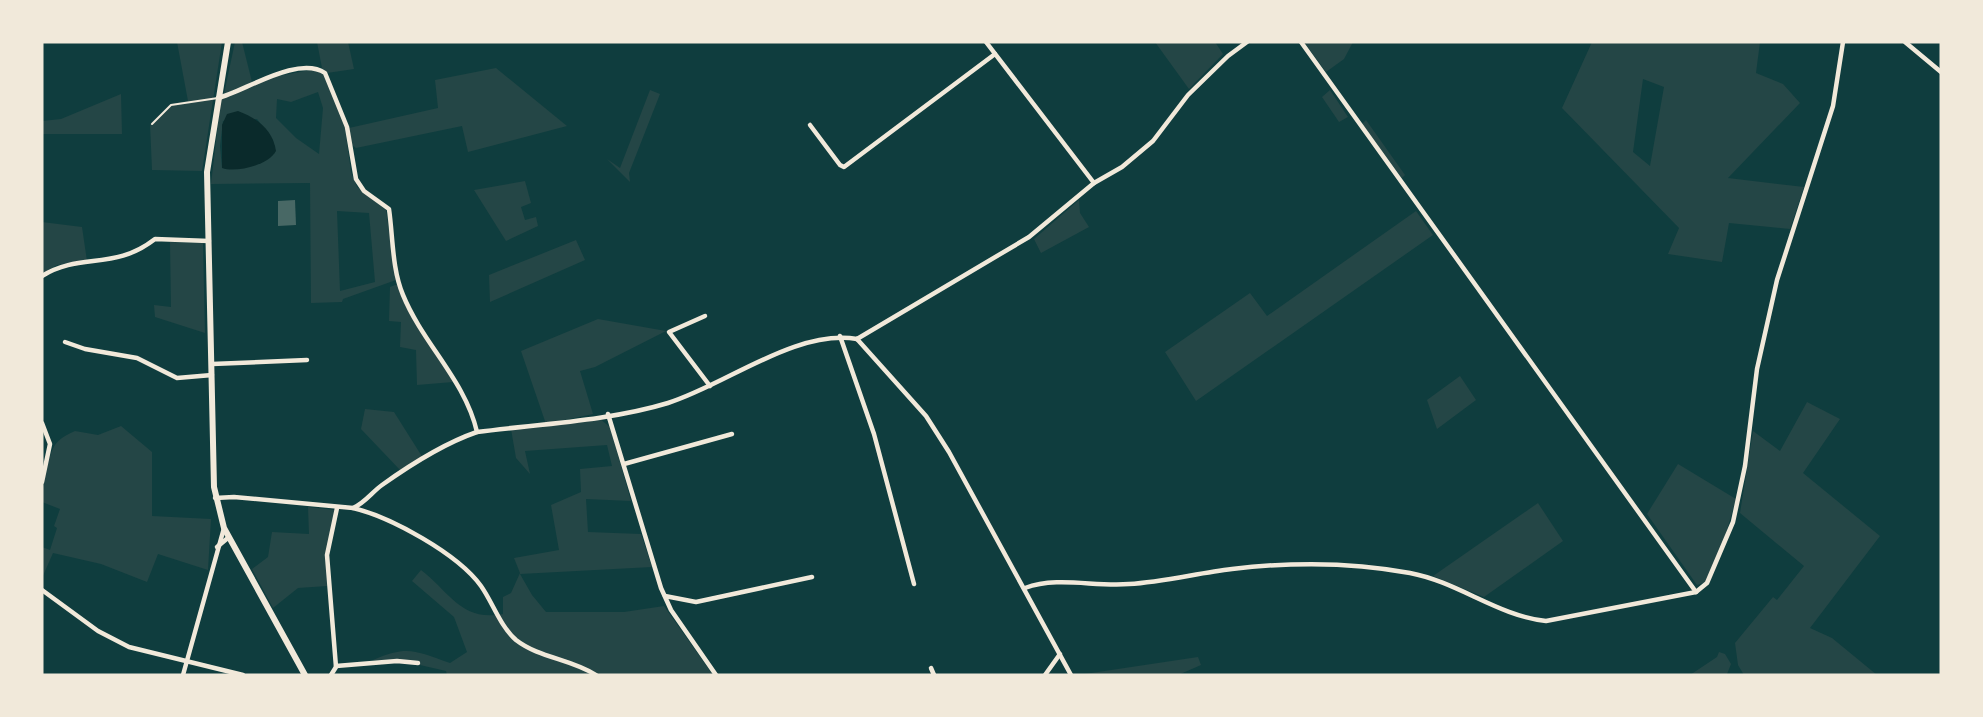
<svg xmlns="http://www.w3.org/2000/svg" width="1983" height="717" font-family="Merriweather,serif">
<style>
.green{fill:#244646;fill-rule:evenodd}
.water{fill:#0a2a2b}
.building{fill:#486865}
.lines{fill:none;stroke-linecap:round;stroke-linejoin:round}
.service{stroke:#f1e9da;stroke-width:2}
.minor{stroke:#f1e9da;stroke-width:4.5}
.tertiary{stroke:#f1e9da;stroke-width:6}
</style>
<rect width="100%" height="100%" fill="#0f3d3e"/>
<g class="green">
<path d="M177 42H222L202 171 152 170 150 124 170 104 188 101Z"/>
<path d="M235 42H242L252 82 224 94Z"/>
<path d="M317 42H348L354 69 327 73 322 68Z"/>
<path d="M1155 42H1215L1223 54 1189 89Z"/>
<path d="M1304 42H1353L1344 59 1326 72Z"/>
<path d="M1592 42H1760L1756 73 1783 84 1800 103 1728 178 1804 187 1790 229 1729 223 1722 262 1668 254 1679 228 1562 108ZM1643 79 1664 87 1650 166 1633 152Z"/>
<path d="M496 68 567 126 468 152 462 126 356 148 352 145 349 128 438 108 435 80Z"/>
<path d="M310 70H318L324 75 345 128 351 172 357 187 386 210 396 280 343 299 342 302 311 303 310 183 211 184 221 98 273 77ZM318 92 323 108 319 154 296 138 276 118 277 99 291 102ZM257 119 273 140 258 164 222 168 220 146 223 121ZM337 211 369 213 375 282 340 291Z"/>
<path d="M650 90 660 94 629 173 630 182 607 159 620 168Z"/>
<path d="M1330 90 1348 117 1339 122 1322 97Z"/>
<path d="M121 94 122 134H42V121L61 119Z"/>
<path d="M1366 120 1405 175 1402 178 1362 124Z"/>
<path d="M525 181 531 203 521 207 525 220 536 217 538 226 506 241 474 190Z"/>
<path d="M1079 200 1080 213 1089 227 1041 253 1034 239Z"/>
<path d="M1416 211 1433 235 1196 401 1165 352 1250 293 1267 316Z"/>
<path d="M42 222 82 227 87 261 57 265 42 274Z"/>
<path d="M576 240 585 260 490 302 489 275Z"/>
<path d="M170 242 203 243 205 333 155 317 154 305 171 307Z"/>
<path d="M398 284 405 305 453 382 417 385 416 350 400 347 401 322 389 321 390 287Z"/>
<path d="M598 319 666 331 595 367 580 371 593 414 546 424 521 351Z"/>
<path d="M1460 376 1476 400 1437 429 1427 400Z"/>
<path d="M1807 402 1840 419 1803 473 1880 536 1810 628 1832 638 1877 675H1744L1738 665 1735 643 1773 597 1777 600 1804 566 1740 513 1753 431 1780 451Z"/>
<path d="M365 409 394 412 423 458 401 471 361 429Z"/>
<path d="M600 419 610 427 631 501 586 499 588 532 641 534 652 567 520 574 532 595 546 612H624L664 606 713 675H447L446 671 420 665 418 660H373C409 645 414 651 450 663L467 652 454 617 412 581 421 570C450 592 461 622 503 614V597L511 593 520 573 514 558 559 550 551 505 581 492 580 469 612 466 607 445 525 451 530 474 516 458 511 429Z"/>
<path d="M121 426 152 452V516L211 519 208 570 158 554 147 582 101 564 53 553 42 578V547L50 550 57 528 54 526 60 509 42 502C42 489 48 455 55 445 60 438 68 434 75 431L98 435Z"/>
<path d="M1678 464 1736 499 1724 540 1706 582 1697 585 1647 514Z"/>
<path d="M1538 503 1563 541 1484 597 1433 576Z"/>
<path d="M308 507 335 510 326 555 327 586 298 588 273 608 252 569 268 557 272 532 309 534Z"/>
<path d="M1719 652 1725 654 1731 664 1727 674 1690 675 1717 657Z"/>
<path d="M1198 657 1201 665 1178 675H1078Z"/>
</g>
<path class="water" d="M238 111C257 118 273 130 276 151 269 165 236 173 222 168V125L227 114Z"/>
<path class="building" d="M295 200 296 225 278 226V201Z"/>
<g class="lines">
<path class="service" d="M152 124 171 105 218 98"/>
<g class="minor">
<path d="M986 42 1094 183"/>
<path d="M1301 42 1696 592"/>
<path d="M1905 42 1941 72"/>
<path d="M218 98C245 91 298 55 325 73L347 127 356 179 364 191 389 209C393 237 392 269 403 295 423 344 465 380 477 432"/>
<path d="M810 125 840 165 844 167 995 54"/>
<path d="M42 276C81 252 114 271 155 239L209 241"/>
<path d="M705 316 669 332 710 386"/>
<path d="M840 336 874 434 914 584"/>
<path d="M857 339 1029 237 1094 183 1122 167 1153 141 1188 95 1228 56 1247 42"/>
<path d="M857 339 926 416 949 452 1071 675"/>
<path d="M65 342 85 349 137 358 177 378 212 375"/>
<path d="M212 364 307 360"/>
<path d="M608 414 661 588 671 610 716 675"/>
<path d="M42 423 50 444 42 482"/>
<path d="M624 464 732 434"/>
<path d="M215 498 234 497 353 508C365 503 372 492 382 485 410 465 445 443 477 432 538 424 609 421 668 403 726 385 795 329 857 339"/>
<path d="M353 508C391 517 458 554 481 586 493 603 500 626 516 640 539 658 572 659 596 675"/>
<path d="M217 547 229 537"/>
<path d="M1025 588C1058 576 1094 587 1129 584 1163 582 1198 573 1232 569 1291 562 1352 562 1410 573 1458 582 1498 616 1546 621L1696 592 1707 583 1733 522 1745 466 1757 369 1777 280 1833 106 1843 42"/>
<path d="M42 590 98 631 129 647 243 675"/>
<path d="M665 596 696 602 812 577"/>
<path d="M336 666 397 661 418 663"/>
<path d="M931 668 934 675"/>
<path d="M183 675 224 528"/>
<path d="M331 675 336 667 327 555 337 508"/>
<path d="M1045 675 1060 654"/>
</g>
<path class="tertiary" d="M228 42 207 172 214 487 224 528 305 675"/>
</g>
<rect width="1983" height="717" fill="none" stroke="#f1e9da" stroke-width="87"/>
</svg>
